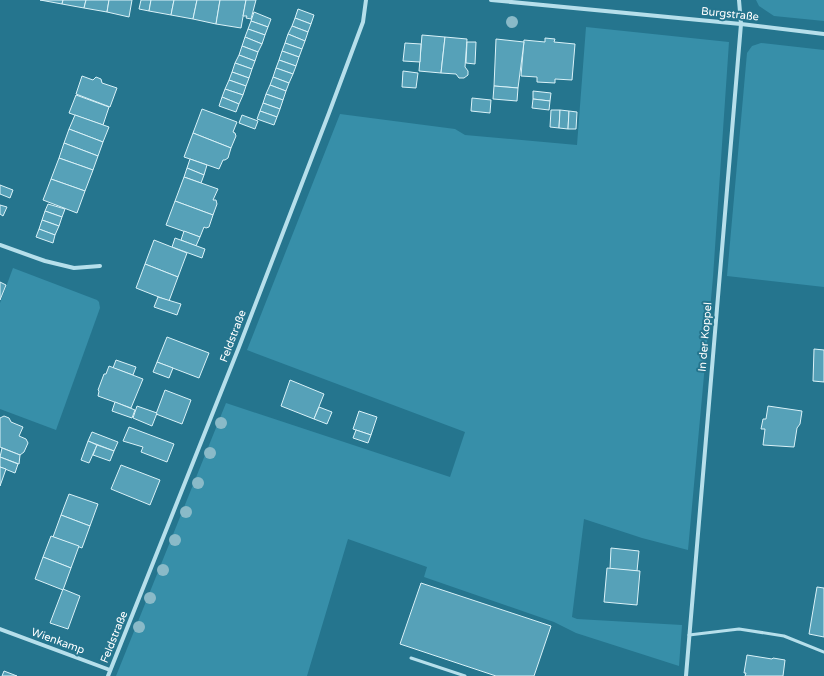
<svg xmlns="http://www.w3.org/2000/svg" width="824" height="676" font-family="'Varela Round',sans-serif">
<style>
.green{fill:#378fa9}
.building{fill:#56a1b8;stroke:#daf2f8}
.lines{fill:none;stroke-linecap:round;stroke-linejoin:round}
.lane{stroke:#b6dfeb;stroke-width:3}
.street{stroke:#b6dfeb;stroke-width:4}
.tree{fill:#8abac8}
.labels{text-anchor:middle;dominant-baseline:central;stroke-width:4;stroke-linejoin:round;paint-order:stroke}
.street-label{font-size:11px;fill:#fff;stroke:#25758e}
</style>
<rect width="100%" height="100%" fill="#25758e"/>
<g class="green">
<path d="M756 0H824V21L774 16 759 6Z"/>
<path d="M586 27 729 42 713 277 688 550 642 538 584 519 572 617 577 619 682 625 679 666 576 633 554 622 424 577 427 567 348 539 307 676H116L226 403 450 477 465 432 247 350 340 114 455 129 465 135 577 145Z"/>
<path d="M761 43 824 50V287L727 276 747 53 752 46Z"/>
<path d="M13 268 97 300 99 302 100 308 56 430 0 409V303Z"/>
</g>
<g class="building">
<path d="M40 0H63L62 4Z"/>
<path d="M63 0H86L84 8 62 4Z"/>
<path d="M86 0H109L107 12 84 8Z"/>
<path d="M109 0H132L129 17 107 12Z"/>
<path d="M141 0H151L149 11 139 9Z"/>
<path d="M151 0H174L171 15 149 11Z"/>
<path d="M174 0H197L193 19 171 15Z"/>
<path d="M197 0H220L216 24 193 19Z"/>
<path d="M220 0H246L241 28 216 24Z"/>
<path d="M246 0H256L251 19 246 18 247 16H243Z"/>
<path d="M298 9 314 15 311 24 295 18Z"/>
<path d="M254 12 271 19 268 27 251 21Z"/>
<path d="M295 18 311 24 308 32 292 26Z"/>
<path d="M251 21 268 27 265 35 248 29Z"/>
<path d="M292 26 308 32 305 41 288 34Z"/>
<path d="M248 29 265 35 262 44 245 37Z"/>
<path d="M288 34 305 41 302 49 285 43Z"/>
<path d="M422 35 445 37 441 73 419 71Z"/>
<path d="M245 37 262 44 258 52 242 46Z"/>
<path d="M445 37 467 39 465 67 468 71V75L464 78H459L456 74 441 73Z"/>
<path d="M545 38 555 39 554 42 575 44 572 80 555 79V83L537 82V77L521 76 524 40 545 42Z"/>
<path d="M496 39 524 42 518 88 494 86Z"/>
<path d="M467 42H476L475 64 466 63Z"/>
<path d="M285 43 302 49 299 57 282 51Z"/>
<path d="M405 43 421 44 420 62 403 61Z"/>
<path d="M242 46 258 52 255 61 239 55Z"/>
<path d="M282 51 299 57 296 66 279 60Z"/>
<path d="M239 55 255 61 252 69 235 63Z"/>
<path d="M279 60 296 66 293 74 276 68Z"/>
<path d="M235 63 252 69 249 78 232 72Z"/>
<path d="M276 68 293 74 289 83 273 77Z"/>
<path d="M403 71 418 73 416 88 402 87Z"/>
<path d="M232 72 249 78 246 86 229 80Z"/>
<path d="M82 76 93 80 96 77 101 79 102 83 117 88 110 107 76 94Z"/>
<path d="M273 77 289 83 286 91 270 85Z"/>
<path d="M229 80 246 86 243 95 225 89Z"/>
<path d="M270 85 286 91 283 100 266 94Z"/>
<path d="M494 86 518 88 517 101 493 99Z"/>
<path d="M225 89 243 95 239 104 222 97Z"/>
<path d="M533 91 551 93 550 101 533 99Z"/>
<path d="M266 94 283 100 280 109 263 103Z"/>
<path d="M76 95 109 107 103 125 69 113Z"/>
<path d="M222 97 239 104 236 112 219 106Z"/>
<path d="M472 98 491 100 490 113 471 111Z"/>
<path d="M533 99 550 101 549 110 532 108Z"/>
<path d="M263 103 280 109 277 117 260 111Z"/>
<path d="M202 109 237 122 233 132 235 133 236 136 231 148 193 133Z"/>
<path d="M551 110H560L559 128 550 127Z"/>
<path d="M560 110 569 111 568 129 559 128Z"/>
<path d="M260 111 277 117 274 125 257 119Z"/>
<path d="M569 111 577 112 576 129H568Z"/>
<path d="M75 115 109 127 103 142 69 129Z"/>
<path d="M242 115 258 121 255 129 239 123Z"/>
<path d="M69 129 103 142 98 156 64 143Z"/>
<path d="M193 133 231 148 228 158 225 160H223L219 169 184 157Z"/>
<path d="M64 143 98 156 93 170 59 158Z"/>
<path d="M59 158 93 170 85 191 51 179Z"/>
<path d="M190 159 207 165 204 175 187 168Z"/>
<path d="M187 168 204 175 201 183 184 177Z"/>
<path d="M184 177 218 189 213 200H216L217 204 213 215 175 201Z"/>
<path d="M51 179 85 191 77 213 43 200Z"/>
<path d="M0 185 13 190 10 198 0 194Z"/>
<path d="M175 201 213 215 209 227 206 228 204 227 200 237 166 225Z"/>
<path d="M48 204 65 209 62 217 45 211Z"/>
<path d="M0 205 7 207 3 216 0 214Z"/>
<path d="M45 211 62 217 59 226 42 220Z"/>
<path d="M42 220 59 226 55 235 39 229Z"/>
<path d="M39 229 55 235 53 243 36 237Z"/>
<path d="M184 231 200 237 196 246 181 240Z"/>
<path d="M175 238 205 249 202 258 172 247Z"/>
<path d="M154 240 187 253 178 277 145 264Z"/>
<path d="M145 264 178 277 169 301 136 288Z"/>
<path d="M0 282 6 285 0 300Z"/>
<path d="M158 297 181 304 177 315 154 307Z"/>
<path d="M167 337 209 353 199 378 157 362Z"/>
<path d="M814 349 824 350V382L813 381Z"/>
<path d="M116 360 136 367 133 375 113 368Z"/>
<path d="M157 362 173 368 169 378 153 372Z"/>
<path d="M109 366 143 379 131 408 98 396 99 391 98 390 104 374H106Z"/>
<path d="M290 380 324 394 314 419 281 406Z"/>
<path d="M165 390 191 400 182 424 156 414Z"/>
<path d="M115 402 135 410 132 418 112 411Z"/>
<path d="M137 406 157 413 152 426 133 418Z"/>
<path d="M768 406 802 411 800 424 797 428 794 447 763 445 765 429H761L763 419H766Z"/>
<path d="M319 407 332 412 327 424 314 419Z"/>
<path d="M359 411 377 417 371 435 353 429Z"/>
<path d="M4 416 9 418 11 422 23 427 19 436 26 439 28 443 24 452 20 455 0 447V418Z"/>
<path d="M129 427 174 444 167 462 141 452 143 447 123 441Z"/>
<path d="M356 430 371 435 368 443 353 438Z"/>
<path d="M92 432 118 442 114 451 88 441Z"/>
<path d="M88 441 97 445 89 463 81 460Z"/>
<path d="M97 445 114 451 110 461 93 455Z"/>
<path d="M2 448 20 455 19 464 0 457Z"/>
<path d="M0 457 18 464 15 473 0 467Z"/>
<path d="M121 465 160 480 150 505 111 489Z"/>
<path d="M0 467 6 469 0 486Z"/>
<path d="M69 494 98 504 90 526 61 515Z"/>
<path d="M61 515 90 526 82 548 53 537Z"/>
<path d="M51 536 79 546 71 568 43 557Z"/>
<path d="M611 548 639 551 637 571 610 569Z"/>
<path d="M43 557 71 568 63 590 35 579Z"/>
<path d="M607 568 640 571 637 605 604 602Z"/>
<path d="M421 583 551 626 534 676H496L400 644Z"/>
<path d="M817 587 824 588V637L809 634Z"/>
<path d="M63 589 80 596 68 629 50 623Z"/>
<path d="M747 655 772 659 773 658 785 660 783 676H745L746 673H744Z"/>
<path d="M4 671 17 676H2Z"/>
</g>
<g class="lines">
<g class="lane">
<path d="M689 635 739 629 784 636 824 652"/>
<path d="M411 658 465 676"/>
</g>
<g class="street">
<path d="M491 0 741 24 824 34"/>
<path d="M0 245 45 261 74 268 100 266"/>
<path d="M0 629 110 670"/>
<path d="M108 676 239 347 329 113 363 22 366 0"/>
<path d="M686 676 741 24 739 0"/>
</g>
</g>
<g class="tree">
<circle cx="512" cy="22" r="6"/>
<circle cx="221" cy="423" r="6"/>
<circle cx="210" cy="453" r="6"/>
<circle cx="198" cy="483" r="6"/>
<circle cx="186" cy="512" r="6"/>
<circle cx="175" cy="540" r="6"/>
<circle cx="163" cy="570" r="6"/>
<circle cx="150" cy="598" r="6"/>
<circle cx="139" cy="627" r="6"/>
</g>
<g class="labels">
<g class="street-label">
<text transform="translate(730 14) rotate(6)">Burgstraße</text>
<text transform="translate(233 336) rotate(-69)">Feldstraße</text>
<text transform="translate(705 337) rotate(-85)">In der Koppel</text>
<text transform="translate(114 637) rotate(-68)">Feldstraße</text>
<text transform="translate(58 641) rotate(20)">Wienkamp</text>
</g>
</g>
</svg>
